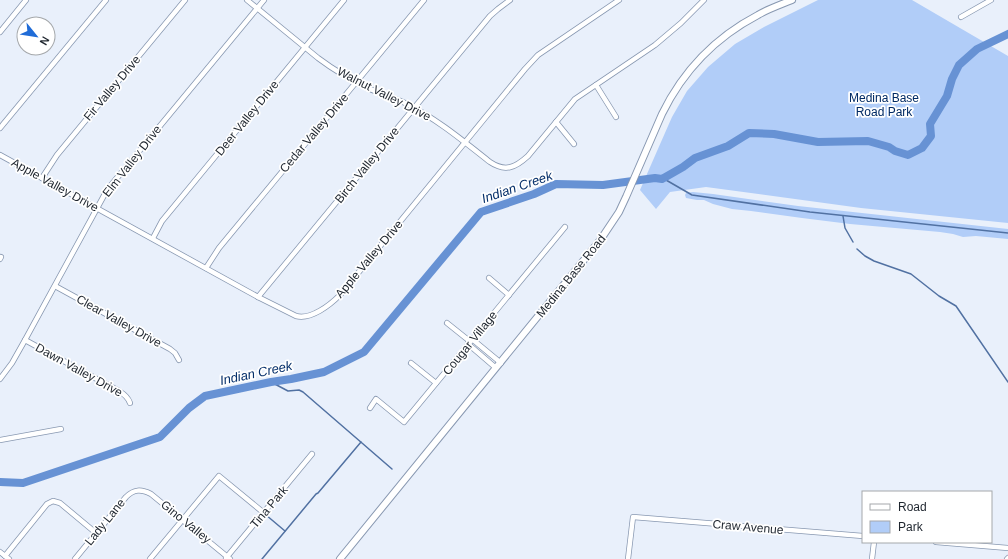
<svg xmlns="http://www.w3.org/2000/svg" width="1008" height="559" font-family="Arial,sans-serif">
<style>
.green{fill:#b1cdf8}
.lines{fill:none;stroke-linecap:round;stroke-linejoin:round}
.stream{stroke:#5171a2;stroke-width:1.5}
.river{stroke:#6792d4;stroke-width:8}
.minor-casing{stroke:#8898b1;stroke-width:6}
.tertiary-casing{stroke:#8898b1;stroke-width:8}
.minor{stroke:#fff;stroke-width:4.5}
.tertiary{stroke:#fff;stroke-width:6}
.labels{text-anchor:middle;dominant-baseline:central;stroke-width:3.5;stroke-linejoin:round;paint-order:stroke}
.street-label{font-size:12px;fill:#1e252e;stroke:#fff}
.park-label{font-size:12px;fill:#012a64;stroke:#fff}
.water-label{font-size:13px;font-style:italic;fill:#052f6a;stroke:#fff}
</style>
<rect width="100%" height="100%" fill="#e9f0fb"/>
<g class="green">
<path d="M818 0H912L1008 56V223L861 208 706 187 670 192 656 209 640 190 661 142 672 117 687 91 708 67 735 44 764 27Z"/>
<path d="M693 192 713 194 798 206 1008 229V239L976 236 963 237 953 234 940 232 850 224 802 218 751 211 732 209 713 204 704 200H697L686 198 685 195 686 193Z"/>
</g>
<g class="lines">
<g class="stream">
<path d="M662 179 666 180 692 195 810 212 1008 233"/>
<path d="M843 216 845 228 853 242"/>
<path d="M857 249 865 256 874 261 911 274 939 296 956 306 1008 382"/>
<path d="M271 382 288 391 299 390 303 392 392 469"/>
<path d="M266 515 285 531"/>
<path d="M262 559 316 494 318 493 361 442"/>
</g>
<path class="river" d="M0 482 23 483 160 437 189 408 205 396 271 382 291 379 324 372 364 352 481 212 534 194 556 184 603 185 655 178 662 179 683 167 695 158 728 146 749 133 774 134 818 142 868 141 889 147 895 151 908 155 922 148 931 136 930 124 947 96 952 79 959 65 977 49 1008 34"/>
<g class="minor-casing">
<g id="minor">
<path d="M247 0 318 58C334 70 351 80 368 88 380 94 393 97 405 103 437 119 462 140 490 162 505 172 515 168 528 156L575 99 655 45 681 23 704 0"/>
<path d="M961 17 991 0"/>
<path d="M0 32 26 0"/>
<path d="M596 85 616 117"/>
<path d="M556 122 574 144"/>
<path d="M0 128 106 0"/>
<path d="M0 155 258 297 296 316C311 320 330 305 340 295L525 69 538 55 619 0"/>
<path d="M42 178 57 155 185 0"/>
<path d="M153 238 162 221 344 0"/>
<path d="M0 259 1 257"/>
<path d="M206 268 219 248 424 0"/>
<path d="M489 278 509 295"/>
<path d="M55 286 170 349 175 353 179 360"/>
<path d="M258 297 490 16 498 9 510 0"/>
<path d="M447 323 467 339H472L501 363"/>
<path d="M25 340 119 391C124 394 128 397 130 403"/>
<path d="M468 343V344L496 368"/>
<path d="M411 363 436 383"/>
<path d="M0 379 12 363 25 340 107 190 264 0"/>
<path d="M370 408 376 399 404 422 565 227"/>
<path d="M0 440 61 429"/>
<path d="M936 542 1008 548"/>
<path d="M0 552 9 559"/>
<path d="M5 556 47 504 53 501 60 503 96 533"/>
<path d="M226 558 312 454"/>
<path d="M75 559 126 497C134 489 141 489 151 494L230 559"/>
<path d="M150 559 219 476 264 513"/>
<path d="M628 559 633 517 863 536"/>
<path d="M872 559 874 542"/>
<path d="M1007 559 1008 558"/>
</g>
</g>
<g class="tertiary-casing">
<path id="tertiary" d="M340 559 601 239 619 212 626 197 662 114C683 71 716 37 758 15 768 9 780 5 792 0"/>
</g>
<use href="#minor" class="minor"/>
<use href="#tertiary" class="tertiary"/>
</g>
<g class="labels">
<g class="street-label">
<text transform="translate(112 88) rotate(-50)">Fir Valley Drive</text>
<text transform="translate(384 94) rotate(27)">Walnut Valley Drive</text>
<text transform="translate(247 118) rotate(-51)">Deer Valley Drive</text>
<text transform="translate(314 133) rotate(-50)">Cedar Valley Drive</text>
<text transform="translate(132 161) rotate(-52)">Elm Valley Drive</text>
<text transform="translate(367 165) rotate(-51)">Birch Valley Drive</text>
<text transform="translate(55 185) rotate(29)">Apple Valley Drive</text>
<text transform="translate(369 259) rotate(-50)">Apple Valley Drive</text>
<text transform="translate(571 276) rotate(-51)">Medina Base Road</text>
<text transform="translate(119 321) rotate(29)">Clear Valley Drive</text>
<text transform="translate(470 343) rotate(-51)">Cougar Village</text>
<text transform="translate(79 370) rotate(29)">Dawn Valley Drive</text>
<text transform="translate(269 507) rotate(-50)">Tina Park</text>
<text transform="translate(105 522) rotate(-51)">Lady Lane</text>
<text transform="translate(186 522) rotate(39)">Gino Valley</text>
<text transform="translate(748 527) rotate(5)">Craw Avenue</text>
</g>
<g class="park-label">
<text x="884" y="98">Medina Base<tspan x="884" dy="14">Road Park</tspan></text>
</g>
<g class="water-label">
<text transform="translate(517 187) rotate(-19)">Indian Creek</text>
<text transform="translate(256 373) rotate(-12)">Indian Creek</text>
</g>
</g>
<rect x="862" y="491" width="130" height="52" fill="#ffffff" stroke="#a5a8ab"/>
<rect x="870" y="504" width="20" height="6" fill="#ffffff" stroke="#a5a8ab"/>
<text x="898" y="511" font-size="12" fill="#1e252e">Road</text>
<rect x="870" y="521" width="20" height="12" fill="#b1cdf8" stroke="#a5a8ab"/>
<text x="898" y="531" font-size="12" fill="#1e252e">Park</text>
<g transform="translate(36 36) rotate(120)"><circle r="19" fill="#ffffff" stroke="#a5a8ab"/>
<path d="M0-3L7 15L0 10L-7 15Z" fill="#206cd7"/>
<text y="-6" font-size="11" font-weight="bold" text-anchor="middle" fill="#1e252e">N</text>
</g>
</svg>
